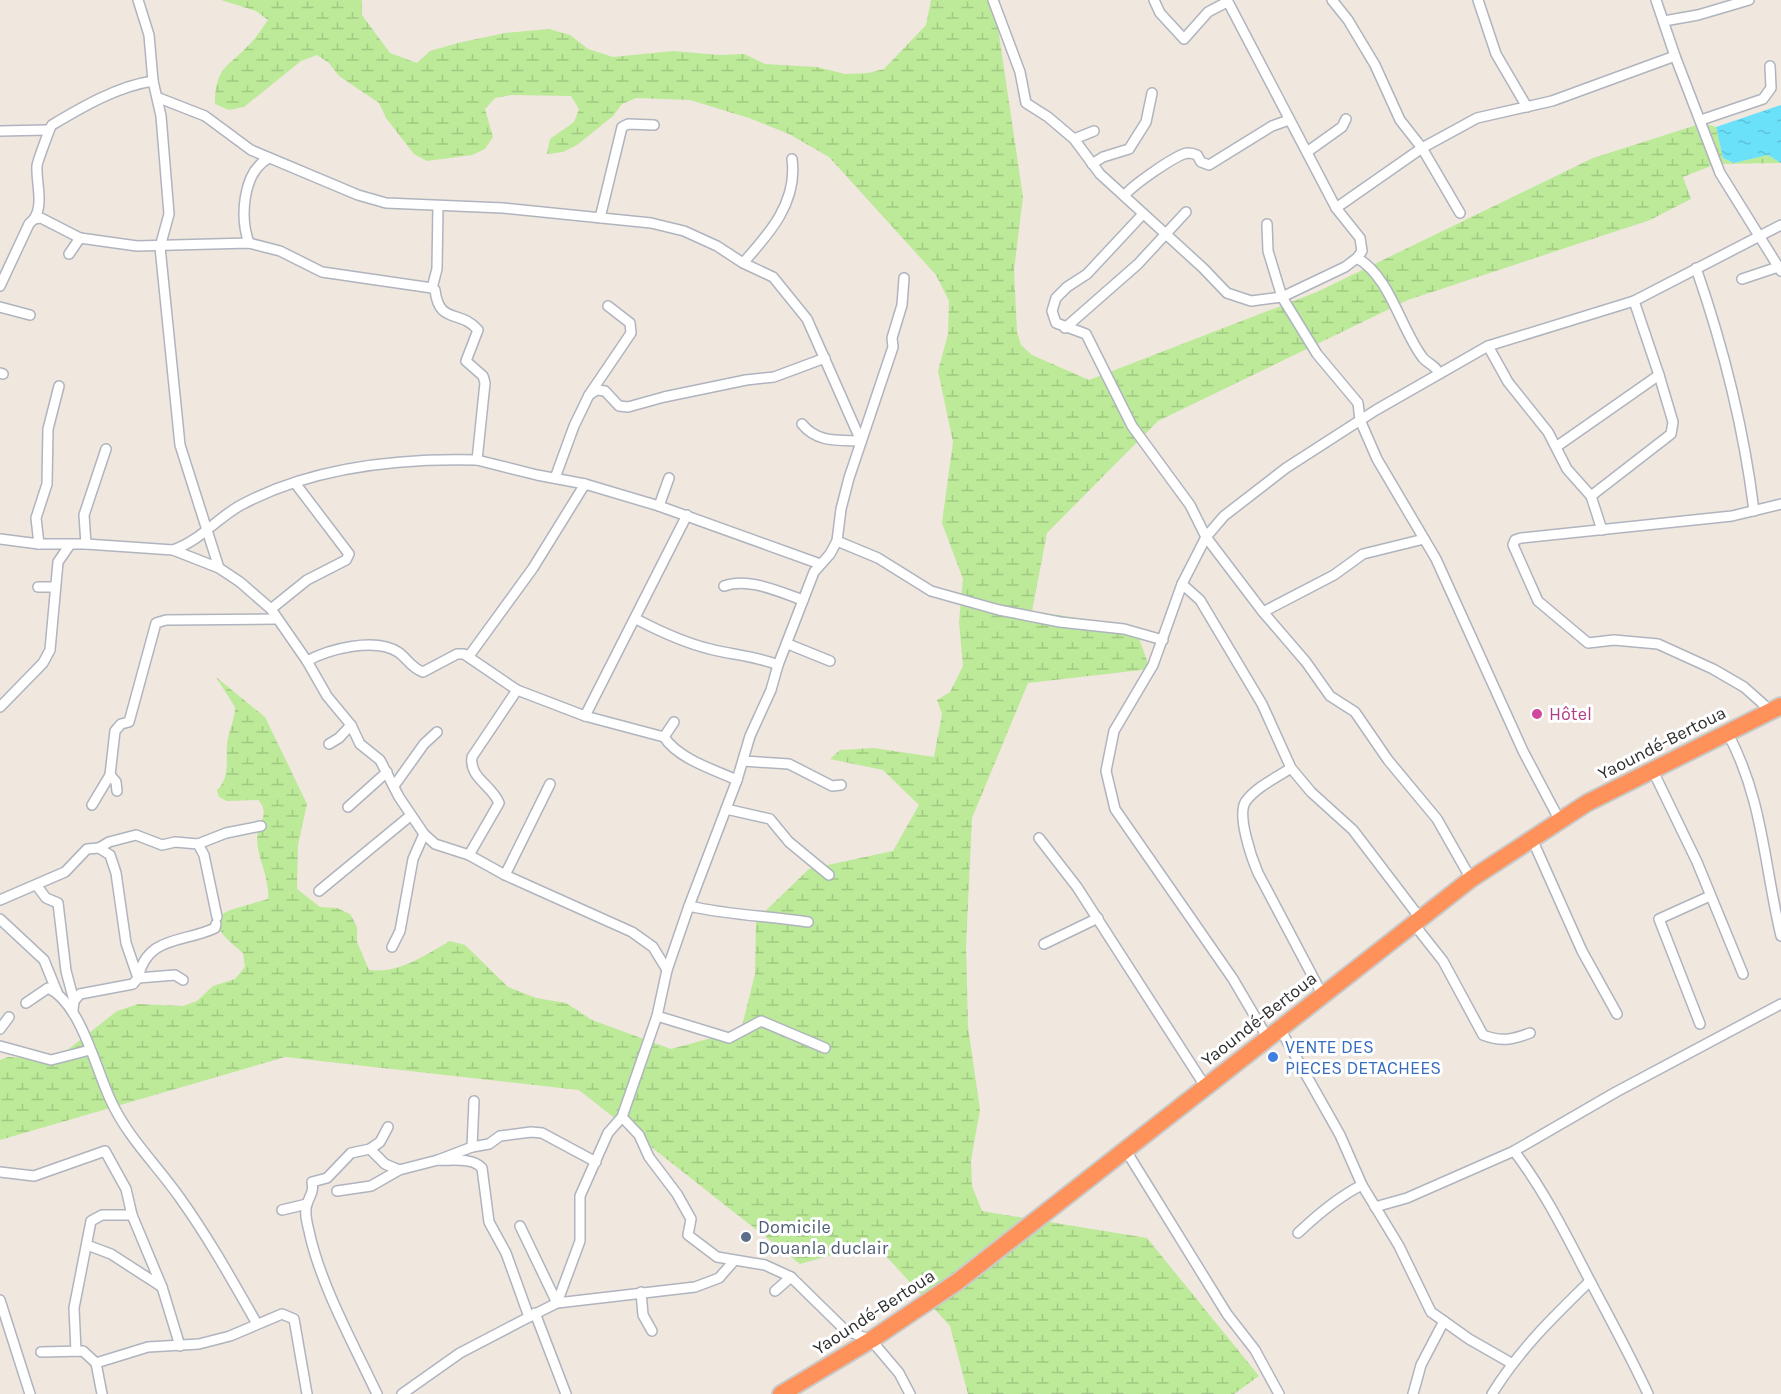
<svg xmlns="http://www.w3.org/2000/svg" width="1781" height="1394" font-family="Karla,sans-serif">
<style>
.wetland{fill:url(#wetland-marsh)}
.water{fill:url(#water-ripples)}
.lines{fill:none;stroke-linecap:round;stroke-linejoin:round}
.street-casing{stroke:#afb4be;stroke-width:12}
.highway-casing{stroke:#c9c9c9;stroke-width:20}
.street{stroke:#fff;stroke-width:9}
.highway{stroke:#ff925b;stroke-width:16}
.hotel-dot{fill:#d1479c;stroke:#fff;stroke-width:2}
.shop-dot{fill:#3f7fe0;stroke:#fff;stroke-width:2}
.service-dot{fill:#5c6f8a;stroke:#fff;stroke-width:2}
.labels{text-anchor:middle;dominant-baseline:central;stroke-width:6;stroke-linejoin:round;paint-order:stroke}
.hotel-label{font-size:18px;fill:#b23c85;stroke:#fff;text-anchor:start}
.street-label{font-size:18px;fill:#2e2e2e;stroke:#fff}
.shop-label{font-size:18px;fill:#366cbe;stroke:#fff;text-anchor:start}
.service-label{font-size:18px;fill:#4e5e75;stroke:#fff;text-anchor:start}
</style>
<defs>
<pattern id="wetland-marsh" width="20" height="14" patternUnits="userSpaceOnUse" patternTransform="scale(1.5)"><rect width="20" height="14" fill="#bcea98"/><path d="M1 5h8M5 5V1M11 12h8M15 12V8" fill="none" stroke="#a2c983"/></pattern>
<pattern id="water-ripples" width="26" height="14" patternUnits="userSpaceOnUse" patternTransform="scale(1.5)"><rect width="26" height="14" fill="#6be1f9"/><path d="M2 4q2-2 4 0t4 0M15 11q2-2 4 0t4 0" fill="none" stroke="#5dc1d6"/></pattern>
</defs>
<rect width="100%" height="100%" fill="#f0e7df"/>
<path class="wetland" d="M221 0H362V15L390 53 417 63 430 51 458 43 505 33 549 29 570 35 588 49 613 57 673 51 720 55 744 54 765 64 817 67 845 74 868 73 884 69 926 25 931 0H995L993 11 998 28 1023 197 1014 270 1017 332 1021 345 1032 355 1089 380 1317 292 1593 158 1703 123 1716 127 1723 158 1734 163 1768 155 1781 163 1716 164 1683 177 1691 199 1650 220 1408 300 1158 421 1047 533 1032 611 1135 627 1150 669 1028 683 972 818 966 946 968 1027 980 1110 971 1160 972 1186 982 1211 1147 1238 1259 1376 1234 1394H968L950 1326 874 1243 800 1264 579 1090 285 1057 0 1140V1060L8 1057 56 1059 117 1011 138 1004 183 1006 197 1001 213 986 235 979 245 967 243 953C232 943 216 933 217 917L230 910 268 899C270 878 257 858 257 839 258 823 271 813 258 800L227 801 219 797 217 790C230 779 226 760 227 745 228 732 235 720 235 707L216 677 265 717 307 804 298 845 297 889 320 907 337 908 350 914 357 927V942L369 970C399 974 425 955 450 941L465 945 508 987 536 998 566 1003 592 1020 671 1049 741 1030 755 974 756 920 809 869 893 851 919 805 883 770 830 759 840 750 874 748 934 757 942 714 937 700 950 692 963 666 959 622 963 579 942 523 953 442 938 371 948 334 949 301 936 275 829 157 789 134 749 118 690 100 636 98 622 104 613 116 577 145 563 152 547 154 550 139 574 122 579 109 571 96 511 95 495 98 485 109 493 137 485 149 472 155 427 161 414 154 386 118 379 103 339 76 329 63 317 55 301 61 244 107 229 110 215 104C215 67 228 67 250 44 257 37 262 28 268 20L256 11Z"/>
<path class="water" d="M1781 105V163L1768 155 1734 163 1723 158 1716 127Z"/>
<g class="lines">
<g class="street-casing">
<g id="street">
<path d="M138 0 149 35 153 81 161 116 169 214 160 247 180 445 219 568"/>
<path d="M993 0 1020 72 1026 103 1048 117 1074 139 1100 174 1203 268 1227 293 1251 301 1282 297 1345 267 1357 258 1362 251 1360 238 1336 208 1227 0"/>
<path d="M1154 0 1160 13 1184 39 1208 12 1227 2"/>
<path d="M1332 0 1348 20 1375 65 1400 120 1422 148 1460 213"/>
<path d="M1478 0 1496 54 1527 107"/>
<path d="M1656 0 1675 56 1720 173 1781 271"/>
<path d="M1664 21 1698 15 1749 0"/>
<path d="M159 98 205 116 251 150 358 195 386 203 503 208 651 223 684 231 717 246 743 263 773 277 807 319 861 441"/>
<path d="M1701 120 1763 99 1771 88 1770 66"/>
<path d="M0 131 48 130"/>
<path d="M1074 139 1094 131"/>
<path d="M1307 152 1342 127 1346 119"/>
<path d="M1092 164 1103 157 1129 149 1146 122 1152 93"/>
<path d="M1125 195C1133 185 1174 156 1187 153 1189 153 1195 154 1197 155L1201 162 1209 165 1272 126 1289 120"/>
<path d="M438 206 437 269 432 288 435 290C439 325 460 309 478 330L466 361 483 376 485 383 477 460"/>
<path d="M1336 208 1422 148 1477 118 1552 101 1675 56"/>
<path d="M1143 214 1087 274 1067 287 1056 298 1052 311 1056 323 1086 334 1132 426 1190 505 1206 537 1263 612 1306 662 1330 696 1355 712 1388 760 1437 819 1471 879"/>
<path d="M600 218 622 127 628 124 654 125"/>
<path d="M34 219C44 204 36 183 37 166 37 163 50 127 52 125 82 107 118 86 153 81"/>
<path d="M1267 224 1268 251 1282 297 1317 354 1358 403 1360 420 1377 459 1436 559 1523 751 1560 821"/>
<path d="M249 243C240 218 242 172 269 158"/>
<path d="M69 254 80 238"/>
<path d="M1357 258C1390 276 1401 330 1423 358 1428 364 1437 366 1439 374"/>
<path d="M743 263C769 234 798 202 792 159"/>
<path d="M1696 268C1723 346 1744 429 1754 511"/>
<path d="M1742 279 1778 267"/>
<path d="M0 286 29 224 34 219 41 218 80 238 137 246 249 243 280 251 322 272 432 288"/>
<path d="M0 307 30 315"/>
<path d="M1065 328 1138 264 1186 212"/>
<path d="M1488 346 1508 382 1548 432 1567 469 1591 496 1602 530"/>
<path d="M0 373 3 374"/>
<path d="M589 395 597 390 605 391 619 406 628 407 664 397 746 380 774 377 825 358"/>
<path d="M802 424C817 443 839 440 861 441"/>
<path d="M1556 447 1659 375 1634 301"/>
<path d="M555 478 574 426 589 395 631 333 630 323 608 306"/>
<path d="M1591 496 1671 434 1673 422 1659 375"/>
<path d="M659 506 669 478"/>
<path d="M0 539 39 544H86L173 550 219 568 240 582 271 609 307 661 327 696 351 725 360 744 380 760 399 797 424 834 435 844 469 855 505 875 632 932 653 947 667 970"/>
<path d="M837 541 878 558 931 591 999 610 1060 622 1124 629 1163 640"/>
<path d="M39 544 36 518 47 484 48 429 59 386"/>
<path d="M86 544 84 515 106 449"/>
<path d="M173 550C200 541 217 518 241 505 312 467 398 458 477 460L537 475 585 484 659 506 820 564"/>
<path d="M1182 584 1200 600 1262 704 1291 768 1311 792 1353 830 1420 918"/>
<path d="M724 586C749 577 779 592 803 600"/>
<path d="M38 587H55"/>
<path d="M271 609 307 580 346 560 349 554 295 483"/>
<path d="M1263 612 1334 575 1363 554 1424 539"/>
<path d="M636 619C659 631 685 643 710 649 733 655 756 656 778 665"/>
<path d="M788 644 830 661"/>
<path d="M469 656 533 568 585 484"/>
<path d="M307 661C329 649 375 637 398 652 407 658 411 668 423 672L457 654H464L517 690 585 716 664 737C679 759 712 769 737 780"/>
<path d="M0 707 43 663 50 650 58 562 69 546"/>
<path d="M1771 711 1744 687 1713 669 1658 644 1614 640 1588 643 1538 601 1513 545 1515 540 1521 538 1732 516 1781 504"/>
<path d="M585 716 687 515"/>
<path d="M1727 732C1763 798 1764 865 1781 936"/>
<path d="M664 737 674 722"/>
<path d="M329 744 339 738 351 725"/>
<path d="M743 761 789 764 832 786 841 785"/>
<path d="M1291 768C1276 778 1256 787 1246 801 1236 814 1252 859 1258 873L1322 994"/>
<path d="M1652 769 1697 862 1743 974"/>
<path d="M110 775 116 782 117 791"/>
<path d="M394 786 424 744 437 732"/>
<path d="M92 805 110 775 115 731 121 724 129 722 156 623 166 620 277 619"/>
<path d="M348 807 387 772"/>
<path d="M726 809 770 819 789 842 829 875"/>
<path d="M1039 838 1077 887 1205 1086"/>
<path d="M1532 839 1582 951 1617 1014"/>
<path d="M198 844 226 833 261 826"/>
<path d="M99 848 109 842 136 835 162 845 175 842 198 844 204 855 217 917"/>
<path d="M469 855 499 803C492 785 469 778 472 757L517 690"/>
<path d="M505 875 550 784"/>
<path d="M37 886 46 898 58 903 66 971 74 1001"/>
<path d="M319 891 410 816"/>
<path d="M0 900 65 872 87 849 99 848 110 855 116 873 126 943 138 978 133 984 80 994 74 1001 73 1010"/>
<path d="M689 906C728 915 768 916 808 922"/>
<path d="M0 919 44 960 57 992"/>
<path d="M1413 923 1443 961 1483 1035C1501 1042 1512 1040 1530 1033"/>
<path d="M1044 944 1098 918"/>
<path d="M392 947 400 931 413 859 424 834"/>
<path d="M183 980 175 975 138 978C147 935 184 943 215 928L216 924"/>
<path d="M26 1003 48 988C81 1003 96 1070 111 1101 128 1138 157 1165 180 1198 208 1237 232 1280 256 1322"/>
<path d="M657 1016 729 1038 761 1021 825 1048"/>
<path d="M1700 1024 1659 919 1710 896"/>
<path d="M1279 1027 1340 1135 1362 1185 1399 1246 1431 1312 1469 1339 1511 1363"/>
<path d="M0 1029 9 1017"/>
<path d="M1267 1037 1233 979 1115 809 1106 771 1114 731 1153 665 1182 584 1206 537 1224 516 1286 468 1376 410 1488 346 1634 301 1781 225"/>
<path d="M0 1046 51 1060 90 1050"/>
<path d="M622 1117 639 1135 649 1157 677 1194 691 1219 688 1235 717 1257 765 1265 791 1277 845 1330 871 1340 899 1373 910 1394"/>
<path d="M388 1127 380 1142 370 1149 385 1164 399 1170"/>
<path d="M472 1147 474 1101"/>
<path d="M370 1149 351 1153 327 1178 312 1182C314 1192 310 1195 307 1204 304 1212 307 1223 309 1231 320 1284 354 1345 377 1394"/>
<path d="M1125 1149 1227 1314 1255 1350 1279 1394"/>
<path d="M1514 1151 1616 1092 1781 1004"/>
<path d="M0 1172 34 1176 105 1151 126 1189 132 1215"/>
<path d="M337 1191 371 1186 399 1170 438 1160 472 1147 489 1144 500 1136 531 1132 542 1133 596 1162"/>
<path d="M1375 1207 1407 1198 1514 1151C1544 1190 1566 1235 1589 1279 1609 1317 1630 1355 1648 1394"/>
<path d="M282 1210 307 1204"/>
<path d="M520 1226 557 1303"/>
<path d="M1298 1233C1316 1216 1340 1196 1362 1185"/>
<path d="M87 1245 111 1254 162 1287"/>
<path d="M775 1291 791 1277"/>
<path d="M641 1292 643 1315 652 1331"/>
<path d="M0 1300 30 1394"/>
<path d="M557 1303 580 1241V1196L608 1133 622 1117 657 1016 667 970 689 906 737 780 750 736 771 690 778 665 814 572 830 554 837 541 841 509 849 478 893 347 892 338 902 305 904 278"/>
<path d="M535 1313 566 1394"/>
<path d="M529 1317 557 1303 695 1287 719 1278 733 1262"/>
<path d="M76 1351 74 1308 91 1221 102 1215H132L162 1287 180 1346"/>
<path d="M41 1352 83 1351 96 1363"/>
<path d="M102 1394 96 1363 148 1347 199 1344 230 1336 282 1314 294 1319 307 1394"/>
<path d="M402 1394 460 1353 529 1317 506 1253 489 1222 482 1168C472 1157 451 1161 438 1160"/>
<path d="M1413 1394 1421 1365 1444 1321"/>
<path d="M1492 1394C1519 1350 1553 1317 1590 1281"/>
</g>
</g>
<g class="highway-casing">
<path id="highway" d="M781 1394 871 1340 957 1282 1471 879 1587 803 1781 706"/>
</g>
<use href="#street" class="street"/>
<use href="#highway" class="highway"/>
</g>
<circle class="hotel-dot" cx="1537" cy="714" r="6"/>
<circle class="shop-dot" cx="1273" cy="1057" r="6"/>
<circle class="service-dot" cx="746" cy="1237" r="6"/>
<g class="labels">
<g class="hotel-label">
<text x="1549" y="714">Hôtel</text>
</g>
<g class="street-label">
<text transform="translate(1662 743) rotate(-27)">Yaoundé-Bertoua</text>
<text transform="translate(1259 1019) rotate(-38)">Yaoundé-Bertoua</text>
<text transform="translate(874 1312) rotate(-33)">Yaoundé-Bertoua</text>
</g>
<g class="shop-label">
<text x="1285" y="1047">VENTE DES<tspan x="1285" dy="21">PIECES DETACHEES</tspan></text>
</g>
<g class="service-label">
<text x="758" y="1227">Domicile<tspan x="758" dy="21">Douanla duclair</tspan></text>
</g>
</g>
</svg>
